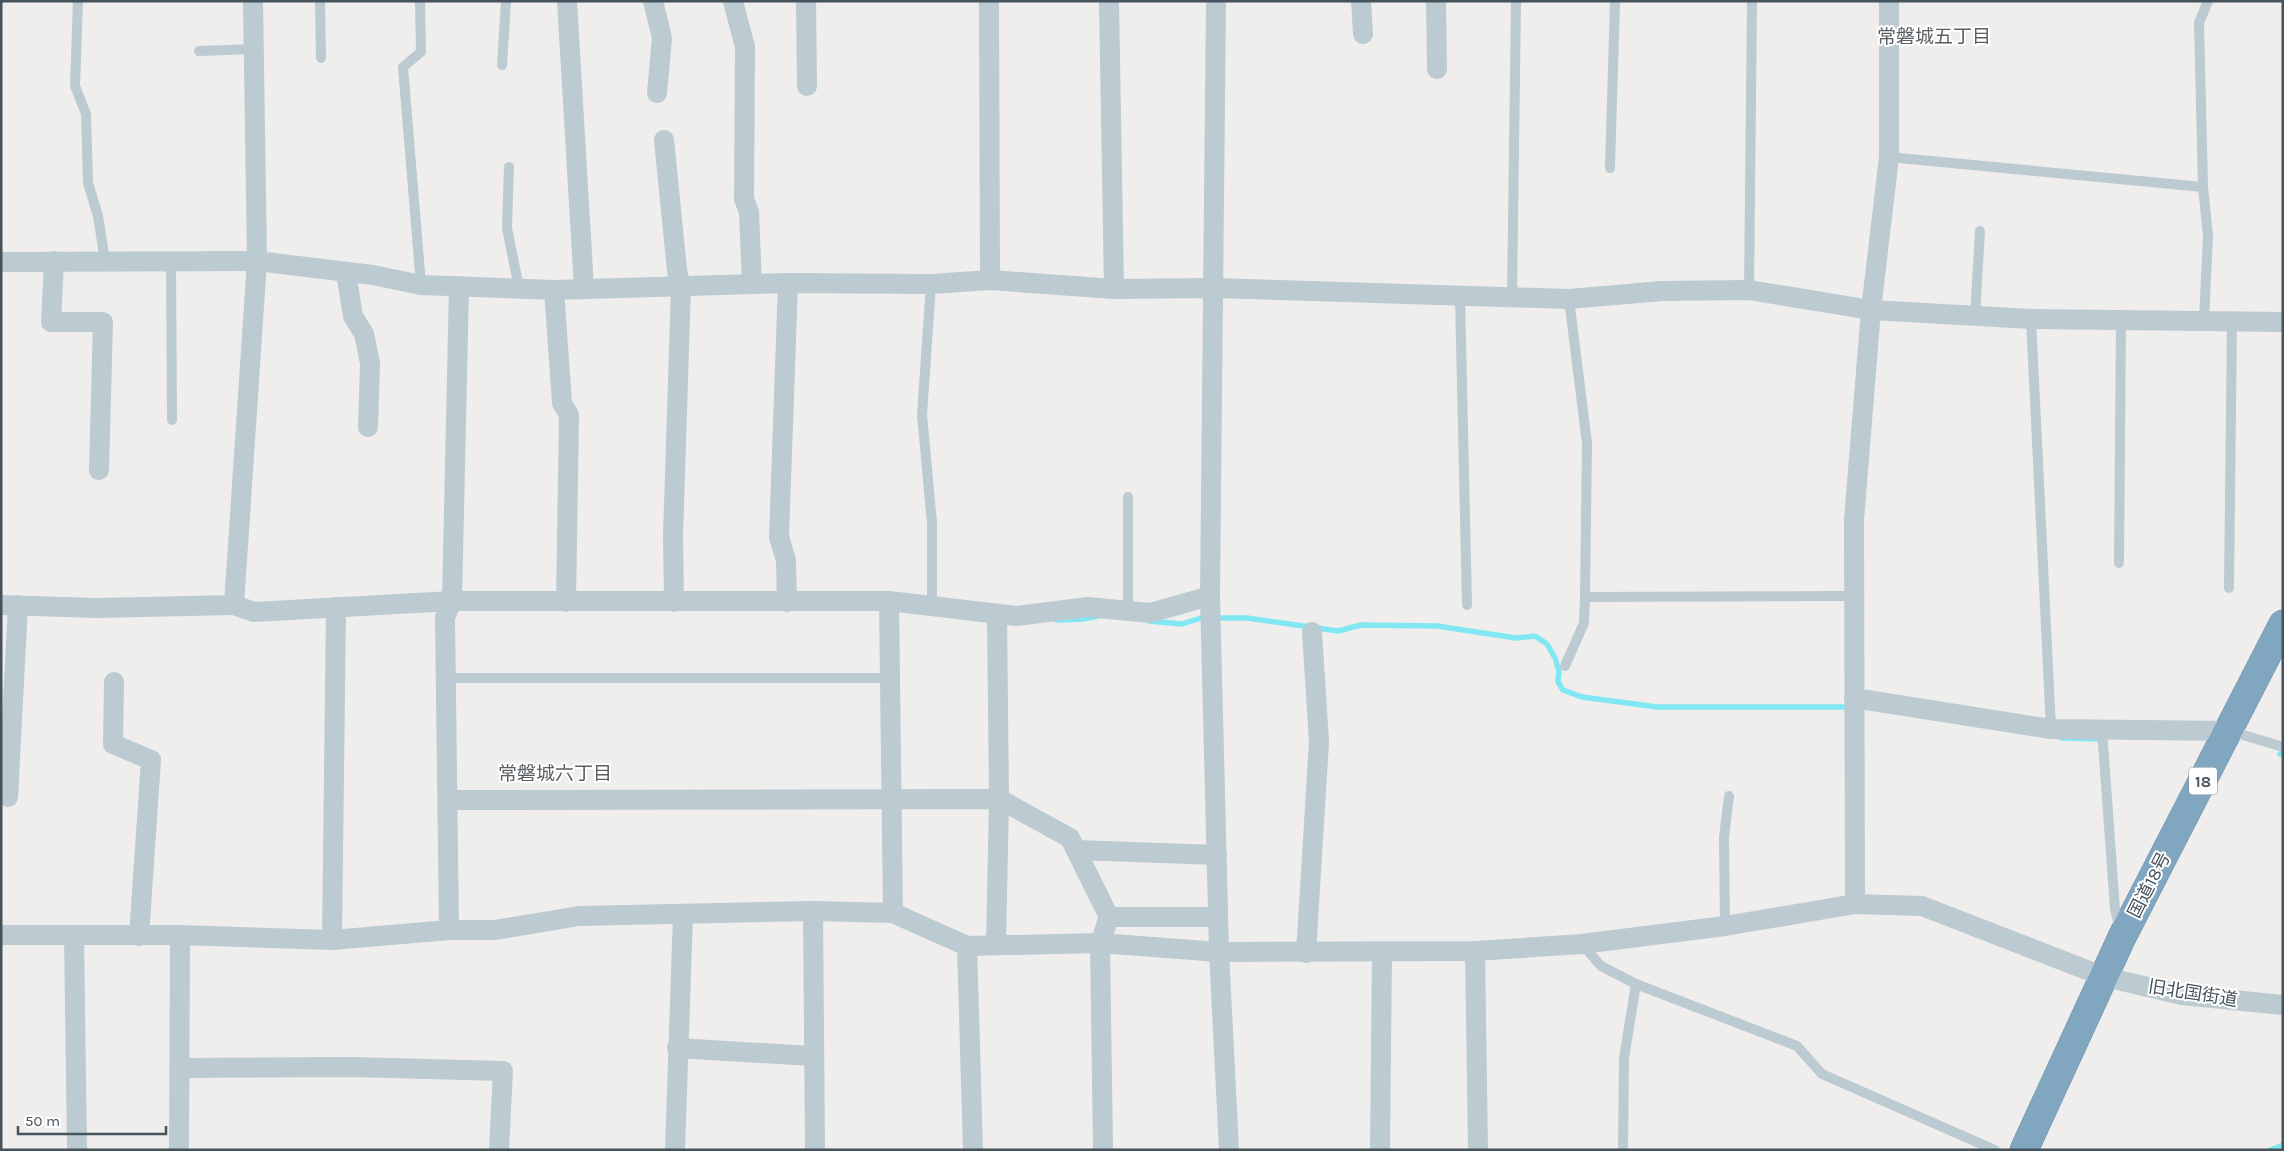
<svg xmlns="http://www.w3.org/2000/svg" width="2284" height="1151" font-family="Karla,'Noto Sans JP',sans-serif">
<style>
.lines{fill:none;stroke-linecap:round;stroke-linejoin:round}
.stream{stroke:#81e7f2;stroke-width:5.5}
.highway-casing{stroke:#6c92ac;stroke-width:29}
.lane{stroke:#bccad1;stroke-width:10}
.street{stroke:#bccad1;stroke-width:20}
.highway{stroke:#81a7c0;stroke-width:28}
.labels{text-anchor:middle;dominant-baseline:central;stroke-width:4;stroke-linejoin:round;paint-order:stroke}
.shield{fill:#fff;stroke:#7c878d;stroke-width:1}
.shield-label{font-size:16px;font-weight:bold;fill:#44535c}
.street-label{font-size:18px;fill:#44535c;stroke:#fff}
.neighbourhood-label{font-size:19px;fill:#595f63;stroke:#fff}
</style>
<rect width="100%" height="100%" fill="#f0eded"/>
<g class="lines">
<g class="stream">
<path d="M1057 620 1083 619 1098 616"/>
<path d="M1149 621 1182 624 1201 618H1247L1338 631 1361 625 1437 626 1516 638 1535 636 1547 644 1555 658 1559 671 1558 682 1563 690 1582 697 1657 707H1851"/>
<path d="M2062 738 2101 739"/>
<path d="M2280 754H2283"/>
<path d="M2270 1150 2283 1145"/>
</g>
<g class="highway-casing">
<path id="highway" d="M2024 1150 2122 937 2283 624"/>
</g>
<g class="lane">
<path d="M78 1 75 86 86 114 88 183 98 216 105 261"/>
<path d="M320 1 321 58"/>
<path d="M420 1 421 52 403 67 421 285"/>
<path d="M199 51 253 49"/>
<path d="M502 65 506 1"/>
<path d="M1889 157 2203 187"/>
<path d="M509 167 507 228 519 288"/>
<path d="M1610 168 1615 1"/>
<path d="M171 261 172 420"/>
<path d="M931 284 922 415 932 523V607"/>
<path d="M1749 290 1752 1"/>
<path d="M1460 297 1467 605"/>
<path d="M1512 298 1516 1"/>
<path d="M1569 299 1587 443 1585 597 1854 596"/>
<path d="M1975 315 1980 231"/>
<path d="M2031 319 2051 729"/>
<path d="M2204 320 2208 236 2203 187 2199 23 2208 1"/>
<path d="M2119 563 2121 319"/>
<path d="M2229 588 2232 320"/>
<path d="M1128 611V497"/>
<path d="M1565 666 1584 623 1585 597"/>
<path d="M446 678H889"/>
<path d="M2102 730 2115 909 2120 929"/>
<path d="M2230 731 2283 747"/>
<path d="M1725 926 1724 837 1729 796"/>
<path d="M1582 944 1601 966 1636 984 1797 1046 1822 1074 1995 1150"/>
<path d="M1623 1150 1624 1058 1636 984"/>
</g>
<g class="street">
<path d="M567 1 584 288"/>
<path d="M653 1 662 38 657 93"/>
<path d="M733 1 745 47 744 199 749 212 752 284"/>
<path d="M806 1 807 86"/>
<path d="M989 1 990 280"/>
<path d="M1109 1 1114 289"/>
<path d="M1216 1 1210 596 1219 952 1229 1150"/>
<path d="M1361 1 1363 34"/>
<path d="M1436 1 1437 69"/>
<path d="M664 140 677 270 681 287 673 536 674 602"/>
<path d="M54 261 51 322H103L99 470"/>
<path d="M1 262 257 261 373 275 421 285 554 290 788 283 931 284 990 280 1114 289 1214 288 1569 299 1662 291 1749 290 1871 310 2031 319 2283 322"/>
<path d="M346 272 353 316 364 334 370 363 368 427"/>
<path d="M554 290 562 403 569 415 566 602"/>
<path d="M889 601 893 913"/>
<path d="M787 602 786 560 779 537 788 283"/>
<path d="M1 605 96 608 234 605 257 261 253 1"/>
<path d="M234 605 254 612 452 601H889L1016 616 1088 607 1150 613 1210 596"/>
<path d="M114 682 113 744 151 760 139 936"/>
<path d="M1854 698 2051 729 2230 731"/>
<path d="M8 797 18 605"/>
<path d="M448 800 999 799 1070 838 1109 917 1100 943 1103 1150"/>
<path d="M1076 850 1217 855"/>
<path d="M1855 904 1854 520 1871 310 1889 157V1"/>
<path d="M813 911 815 1150"/>
<path d="M1109 917H1218"/>
<path d="M449 930 445 617 452 601 459 286"/>
<path d="M1 935H180L332 940 449 930H495L579 916 813 911 893 913 967 946 1100 943 1219 952 1475 951 1582 944 1725 926 1855 904 1922 906 2105 977 2182 995 2283 1005"/>
<path d="M74 935 77 1150"/>
<path d="M332 940 336 607"/>
<path d="M996 943 999 799 997 615"/>
<path d="M967 946 973 1150"/>
<path d="M1475 951 1478 1150"/>
<path d="M1306 953 1319 742 1312 632"/>
<path d="M677 1048 812 1056"/>
<path d="M180 1068 352 1067 503 1071 499 1150"/>
<path d="M179 1150 180 935"/>
<path d="M675 1150 683 914"/>
<path d="M1380 1150 1382 952"/>
</g>
<use href="#highway" class="highway"/>
</g>
<g class="labels">
<rect class="shield" x="2189" y="767.5" width="28" height="27" rx="4"/>
<g class="shield-label">
<text x="2203" y="781">18</text>
</g>
<g class="street-label">
<text transform="translate(2149 885) rotate(-63)">国道18号</text>
<text transform="translate(2193 993) rotate(9)">旧北国街道</text>
</g>
<g class="neighbourhood-label">
<text x="1934" y="37">常磐城五丁目</text>
<text x="555" y="774">常磐城六丁目</text>
</g>
</g>
<rect width="2284" height="1151" fill="none" stroke="#44535c" stroke-width="5"/>
<path d="M18 1126v8h148v-8" fill="none" stroke="#44535c" stroke-width="2.5"/>
<text x="25" y="1126" font-size="15" fill="#44535c" stroke="#ffffff" stroke-width="4" paint-order="stroke">50 m</text>
</svg>
